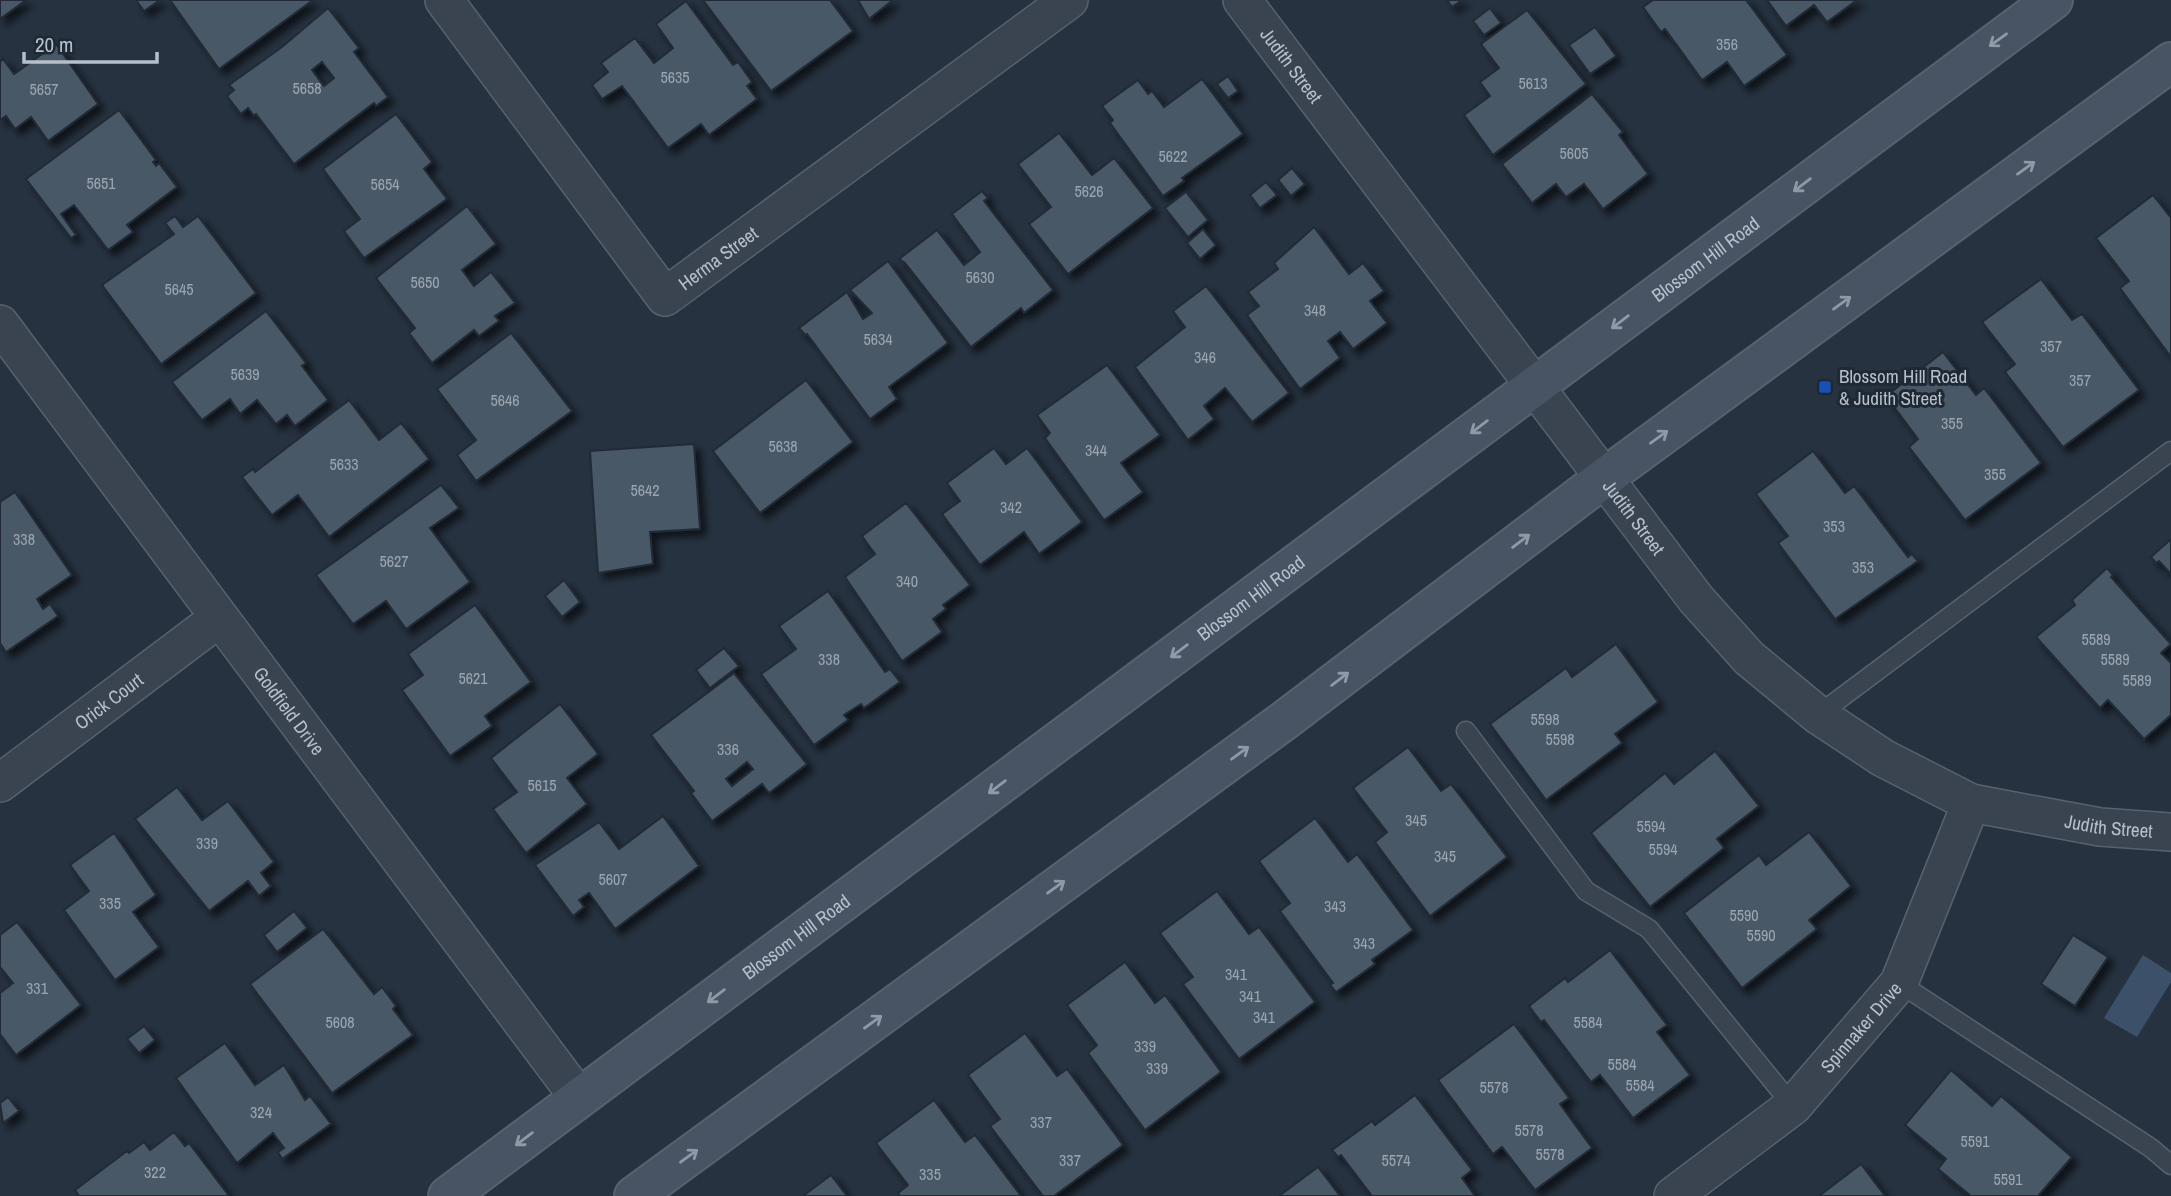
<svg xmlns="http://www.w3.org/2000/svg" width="2171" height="1196" font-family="'Archivo Narrow',sans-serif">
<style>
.water{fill:#3c5169}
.building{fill:#4a5866;stroke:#212b37;stroke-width:2;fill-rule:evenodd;filter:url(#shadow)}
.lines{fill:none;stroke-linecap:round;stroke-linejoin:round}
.service-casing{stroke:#58626d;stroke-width:21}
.minor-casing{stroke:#58626d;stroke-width:40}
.secondary-casing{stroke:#58626d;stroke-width:42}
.service{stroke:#3a4450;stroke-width:18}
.minor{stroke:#3a4450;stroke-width:37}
.secondary{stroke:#485363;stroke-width:38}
.oneway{stroke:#9099a6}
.transit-dot{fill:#1a4fb4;stroke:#1f2935;stroke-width:2.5}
.labels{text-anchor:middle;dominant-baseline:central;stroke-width:6;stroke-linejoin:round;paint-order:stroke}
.number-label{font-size:16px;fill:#9ba5b1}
.street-label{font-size:19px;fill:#b6bfca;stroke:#1f2935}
.poi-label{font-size:19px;fill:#b6bfca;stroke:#1f2935;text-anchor:start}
</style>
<defs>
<filter id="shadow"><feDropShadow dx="6" dy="6" stdDeviation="3.5" flood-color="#0009"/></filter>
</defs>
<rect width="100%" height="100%" fill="#263240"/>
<path class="water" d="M2143 955 2171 973V982L2137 1037 2104 1018Z"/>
<g class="building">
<path d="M0 0H26L0 19Z"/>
<path d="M136 0H160L144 11Z"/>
<path d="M170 0H313L219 69Z"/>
<path d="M703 0H830L853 31 771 91Z"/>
<path d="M858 0H893L869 19Z"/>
<path d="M1447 0H1462L1452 7Z"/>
<path d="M1653 0H1746L1787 55 1744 86 1727 62 1702 80 1665 29 1661 32 1643 7Z"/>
<path d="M1767 0H1857L1827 22 1814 5 1786 26Z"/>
<path d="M686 1 733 65 738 62 752 82 747 86 757 99 709 135 701 124 668 148 622 86 602 99 592 85 608 72 601 63 635 38 654 63 673 48 656 24Z"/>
<path d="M328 8 359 48 354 52 388 97 376 106 374 103 294 164 256 114 254 116 248 108 241 114 227 96 234 90 229 85 282 47ZM322 62 334 78 324 86 312 70Z"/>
<path d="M1490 8 1501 23 1484 35 1473 21Z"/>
<path d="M1527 10 1586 84 1493 155 1464 115 1490 96 1480 82 1499 68 1481 44Z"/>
<path d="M1595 27 1616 56 1590 74 1569 45Z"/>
<path d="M56 44 98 104 48 141 31 117 15 129 6 116 0 120V62L3 59 14 74Z"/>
<path d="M1228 76 1238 91 1228 98 1217 84Z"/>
<path d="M1202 79 1243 134 1182 178 1184 181 1163 196 1110 123 1113 120 1102 106 1138 80 1148 94 1152 91 1164 107Z"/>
<path d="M1592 94 1623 132 1619 135 1648 174 1603 209 1584 184 1566 197 1556 184 1532 203 1502 164Z"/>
<path d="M119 110 156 160 153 162 156 166 159 163 177 187 127 225 133 232 108 250 74 205 61 214 76 235 71 238 26 179Z"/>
<path d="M396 114 432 162 424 169 447 199 364 258 344 231 360 219 323 169Z"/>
<path d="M1059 133 1092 175 1114 158 1153 208 1068 274 1029 224 1051 207 1018 164Z"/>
<path d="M1292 168 1305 184 1291 196 1278 180Z"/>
<path d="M1266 182 1277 195 1260 208 1250 195Z"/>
<path d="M982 191 988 198 984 201 1053 290 1024 313 1021 308 971 347 905 263 899 259 937 230 964 265 980 252 952 214Z"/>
<path d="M1186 192 1208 220 1188 237 1165 208Z"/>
<path d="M2153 195 2171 218V357L2120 288 2129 281 2096 238Z"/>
<path d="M467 206 496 244 462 270 474 286 491 272 515 303 495 316 499 321 479 336 474 330 432 363 409 333 415 328 376 278Z"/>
<path d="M175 216 183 227 198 216 256 293 161 364 102 285 174 234 165 223Z"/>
<path d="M1314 227 1349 274 1363 263 1384 291 1370 301 1387 323 1353 349 1340 332 1328 341 1340 358 1300 389 1247 315 1259 306 1248 292 1278 269 1274 263Z"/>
<path d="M1203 229 1216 245 1200 259 1187 243Z"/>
<path d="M888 261 948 343 889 387 897 399 870 419 807 334 805 335 799 328 847 292 863 319 872 313 850 290Z"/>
<path d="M2041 279 2072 320 2082 314 2139 390 2063 447 2005 372 2015 364 1982 322Z"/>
<path d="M1206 286 1289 393 1252 422 1225 388 1204 406 1214 419 1188 440 1135 367 1185 327 1173 311Z"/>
<path d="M266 311 306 363 302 366 328 400 295 426 287 415 276 424 257 400 240 414 230 399 202 420 172 382Z"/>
<path d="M511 333 572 411 476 481 457 455 476 440 437 389Z"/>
<path d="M1943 352 1976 395 1984 388 2041 463 1965 520 1909 447 1918 439 1886 396Z"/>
<path d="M1107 365 1160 435 1121 463 1143 492 1104 520 1045 438 1050 433 1037 415Z"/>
<path d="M806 380 853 442 760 513 713 451Z"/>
<path d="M349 400 379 440 401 423 429 459 329 537 298 495 272 515 242 477 253 469 255 472Z"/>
<path d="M694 444 700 529 650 532 653 564 598 573 590 451Z"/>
<path d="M994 448 1006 464 1027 448 1082 522 1039 554 1024 532 980 565 942 514 960 501 947 483Z"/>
<path d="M1813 451 1845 493 1854 486 1908 557 1912 554 1918 561 1835 619 1778 543 1788 536 1756 494Z"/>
<path d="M441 485 459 508 430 528 470 582 406 629 386 601 353 624 316 575Z"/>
<path d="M15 492 72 575 37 599 43 609 50 604 58 616 6 652 0 643V502Z"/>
<path d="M906 503 970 585 943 605 946 609 933 619 942 632 902 661 845 577 875 554 862 536Z"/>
<path d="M2171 539V574L2159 561 2156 563 2151 557Z"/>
<path d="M2107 568 2113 575 2111 577 2171 644 2161 653 2171 663V715L2144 739 2108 700 2100 708 2036 637 2075 605 2072 600Z"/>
<path d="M564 580 580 602 562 617 545 596Z"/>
<path d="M828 591 885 672 890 669 900 682 864 708 861 704 844 715 848 720 814 745 761 674 796 649 779 626Z"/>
<path d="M475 605 531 682 485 716 492 726 450 756 402 690 423 675 408 654Z"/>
<path d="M1616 644 1658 702 1615 734 1622 743 1546 800 1490 724 1566 668 1572 677Z"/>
<path d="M724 648 739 666 710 688 696 670Z"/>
<path d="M734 673 807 764 769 793 762 784 712 821 691 793 694 791 651 735ZM747 762 753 769 732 786 726 779Z"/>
<path d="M560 704 598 754 567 778 587 804 526 853 493 809 517 792 491 758Z"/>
<path d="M1408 747 1441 791 1451 784 1507 857 1430 916 1375 842 1387 832 1353 788Z"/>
<path d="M1715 751 1759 806 1717 839 1724 848 1650 907 1591 833 1665 773 1674 784Z"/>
<path d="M177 787 202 820 228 801 274 862 261 873 271 886 259 896 248 881 209 911 135 819Z"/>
<path d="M663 816 699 866 615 929 589 893 579 900 584 907 573 916 535 865 599 822 619 849Z"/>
<path d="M1315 818 1348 862 1357 854 1413 930 1372 960 1375 964 1336 992 1330 985 1333 983 1280 911 1290 903 1259 861Z"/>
<path d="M1809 832 1851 886 1809 920 1817 929 1742 988 1684 913 1759 855 1766 865Z"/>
<path d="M114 833 156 895 133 912 159 947 115 980 64 910 89 891 70 865Z"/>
<path d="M1217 891 1249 934 1259 927 1315 1002 1239 1059 1183 984 1193 977 1160 933Z"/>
<path d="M294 911 307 928 277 952 264 935Z"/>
<path d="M17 922 81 1005 16 1055 0 1034V993L13 983 0 967V935Z"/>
<path d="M323 929 374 994 382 987 396 1006 393 1009 413 1035 332 1093 250 984Z"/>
<path d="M2073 935 2108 957 2075 1006 2041 984Z"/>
<path d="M1610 950 1667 1025 1657 1032 1690 1075 1633 1118 1600 1075 1591 1082 1544 1020 1541 1022 1529 1006 1565 978 1568 982Z"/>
<path d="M1125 962 1155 1003 1165 995 1221 1072 1145 1130 1088 1053 1097 1045 1067 1005Z"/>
<path d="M1514 1024 1569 1098 1560 1104 1592 1148 1535 1190 1502 1147 1493 1154 1438 1080Z"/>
<path d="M144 1026 155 1040 139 1053 127 1039Z"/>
<path d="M1025 1033 1057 1076 1067 1069 1123 1145 1054 1196H1043L990 1126 1000 1119 968 1075Z"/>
<path d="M225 1043 255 1085 284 1065 305 1100 310 1096 331 1124 282 1159 278 1152 284 1148 273 1133 237 1163 176 1078Z"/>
<path d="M1951 1070 1992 1106 2001 1096 2072 1157 2038 1196H1971L1938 1169 1946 1159 1905 1125Z"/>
<path d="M1415 1095 1472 1170 1462 1178 1475 1196H1372L1341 1155 1338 1157 1332 1150 1372 1121 1375 1125Z"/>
<path d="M8 1097 19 1111 3 1123 0 1103Z"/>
<path d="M934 1100 965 1142 975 1135 1021 1196H900L898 1193 908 1185 876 1143Z"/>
<path d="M174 1132 185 1146 189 1143 229 1196H79L75 1190 127 1151 129 1153 144 1142 150 1150Z"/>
<path d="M1861 1164 1885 1196H1819Z"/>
<path d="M1318 1167 1340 1196H1279Z"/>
<path d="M831 1175 847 1196H803Z"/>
</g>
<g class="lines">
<g class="service-casing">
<g id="service">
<path d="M1818 715 2171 451"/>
<path d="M1466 731 1586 891 1649 929 1793 1106"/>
<path d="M1899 983 2151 1148 2171 1165"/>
</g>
</g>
<g class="minor-casing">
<g id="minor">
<path id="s1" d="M444 0 665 297 1069 0"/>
<path id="s2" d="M1242 0 1696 599 1749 658 1818 715 1883 758 1971 803 2100 827 2171 832"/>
<path id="s3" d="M0 324 579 1098"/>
<path id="s4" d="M0 783 219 618"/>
<path id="s5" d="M1673 1196 1793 1106 1899 983 1971 803"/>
</g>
</g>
<g class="secondary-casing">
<g id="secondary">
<path id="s6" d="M448 1196 2053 0"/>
<path d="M634 1196 1285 720 1604 478 2171 62"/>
</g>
</g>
<use href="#service" class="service"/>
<use href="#minor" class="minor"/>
<use href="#secondary" class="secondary"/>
</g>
<defs><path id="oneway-shaft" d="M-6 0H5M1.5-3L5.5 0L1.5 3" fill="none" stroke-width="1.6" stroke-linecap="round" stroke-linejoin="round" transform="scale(1.75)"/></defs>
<g class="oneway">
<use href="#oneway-shaft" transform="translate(1998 40) rotate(144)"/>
<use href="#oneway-shaft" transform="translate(2026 168) rotate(-36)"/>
<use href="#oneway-shaft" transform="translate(1802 185) rotate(143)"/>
<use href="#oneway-shaft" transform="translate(1842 303) rotate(-36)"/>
<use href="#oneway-shaft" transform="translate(1620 322) rotate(143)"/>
<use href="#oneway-shaft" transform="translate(1479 427) rotate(143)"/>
<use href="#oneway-shaft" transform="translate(1659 437) rotate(-36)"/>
<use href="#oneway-shaft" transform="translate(1521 541) rotate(-37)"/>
<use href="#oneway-shaft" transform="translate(1179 651) rotate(143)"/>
<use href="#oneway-shaft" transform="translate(1340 679) rotate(-37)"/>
<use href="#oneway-shaft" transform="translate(1240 753) rotate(-36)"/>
<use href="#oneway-shaft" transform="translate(997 787) rotate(143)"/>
<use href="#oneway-shaft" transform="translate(1056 887) rotate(-36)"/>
<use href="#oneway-shaft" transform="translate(716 996) rotate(143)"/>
<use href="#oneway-shaft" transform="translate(873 1022) rotate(-36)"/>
<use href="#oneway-shaft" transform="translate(524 1139) rotate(143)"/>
<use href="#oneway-shaft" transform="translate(689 1156) rotate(-36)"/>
</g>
<rect class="transit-dot" x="1818" y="380" width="14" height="14" rx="3.5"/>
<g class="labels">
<g class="number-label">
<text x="1727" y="44">356</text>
<text x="675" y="77">5635</text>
<text x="1533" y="83">5613</text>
<text x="307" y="88">5658</text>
<text x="44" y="89">5657</text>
<text x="1574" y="153">5605</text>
<text x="1173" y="156">5622</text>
<text x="101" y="183">5651</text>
<text x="385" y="184">5654</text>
<text x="1089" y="191">5626</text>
<text x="980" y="277">5630</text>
<text x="425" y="282">5650</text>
<text x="179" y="289">5645</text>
<text x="1315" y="310">348</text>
<text x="878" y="339">5634</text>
<text x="2051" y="346">357</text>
<text x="1205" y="357">346</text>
<text x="245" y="374">5639</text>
<text x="2080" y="380">357</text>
<text x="505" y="400">5646</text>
<text x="1952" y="423">355</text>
<text x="783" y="446">5638</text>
<text x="1096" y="450">344</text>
<text x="344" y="464">5633</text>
<text x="1995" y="474">355</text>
<text x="645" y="490">5642</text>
<text x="1011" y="507">342</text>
<text x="1834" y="526">353</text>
<text x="24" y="539">338</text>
<text x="394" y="561">5627</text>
<text x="1863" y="567">353</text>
<text x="907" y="581">340</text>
<text x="2096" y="639">5589</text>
<text x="829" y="659">338</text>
<text x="2115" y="659">5589</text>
<text x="473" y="678">5621</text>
<text x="2137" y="680">5589</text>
<text x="1545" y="719">5598</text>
<text x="1560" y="739">5598</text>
<text x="728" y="749">336</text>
<text x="542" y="785">5615</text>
<text x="1416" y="820">345</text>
<text x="1651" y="826">5594</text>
<text x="207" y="843">339</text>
<text x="1663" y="849">5594</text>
<text x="1445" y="856">345</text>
<text x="613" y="879">5607</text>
<text x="110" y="903">335</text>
<text x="1335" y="906">343</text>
<text x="1744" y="915">5590</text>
<text x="1761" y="935">5590</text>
<text x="1364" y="943">343</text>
<text x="1236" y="974">341</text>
<text x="37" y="988">331</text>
<text x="1250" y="996">341</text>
<text x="1264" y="1017">341</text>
<text x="340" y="1022">5608</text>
<text x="1588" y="1022">5584</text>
<text x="1145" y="1046">339</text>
<text x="1622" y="1064">5584</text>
<text x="1157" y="1068">339</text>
<text x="1640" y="1085">5584</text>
<text x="1494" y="1087">5578</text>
<text x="261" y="1112">324</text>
<text x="1041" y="1122">337</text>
<text x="1529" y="1130">5578</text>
<text x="1975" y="1141">5591</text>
<text x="1550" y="1154">5578</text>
<text x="1070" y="1160">337</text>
<text x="1396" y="1160">5574</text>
<text x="155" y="1172">322</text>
<text x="930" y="1174">335</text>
<text x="2008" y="1179">5591</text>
</g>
<g class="street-label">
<text stroke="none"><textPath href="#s2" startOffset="82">Judith Street</textPath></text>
<text stroke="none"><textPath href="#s1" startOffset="436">Herma Street</textPath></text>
<text stroke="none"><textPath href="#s6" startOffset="1568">Blossom Hill Road</textPath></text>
<text stroke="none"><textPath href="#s2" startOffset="649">Judith Street</textPath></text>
<text stroke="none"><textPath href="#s6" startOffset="1001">Blossom Hill Road</textPath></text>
<text stroke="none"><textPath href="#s4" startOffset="136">Orick Court</textPath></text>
<text stroke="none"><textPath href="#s3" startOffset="483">Goldfield Drive</textPath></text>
<text stroke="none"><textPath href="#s2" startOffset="1237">Judith Street</textPath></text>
<text stroke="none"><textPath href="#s6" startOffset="434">Blossom Hill Road</textPath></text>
<text stroke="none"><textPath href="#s5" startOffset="254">Spinnaker Drive</textPath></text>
</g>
<g class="poi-label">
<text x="1839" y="376">Blossom Hill Road<tspan x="1839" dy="22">&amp; Judith Street</tspan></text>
</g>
</g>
<path d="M24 52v10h133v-10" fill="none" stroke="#b6bfca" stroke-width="3.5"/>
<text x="35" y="52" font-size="21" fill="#b6bfca" stroke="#1f2935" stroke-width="5" paint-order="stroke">20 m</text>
</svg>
